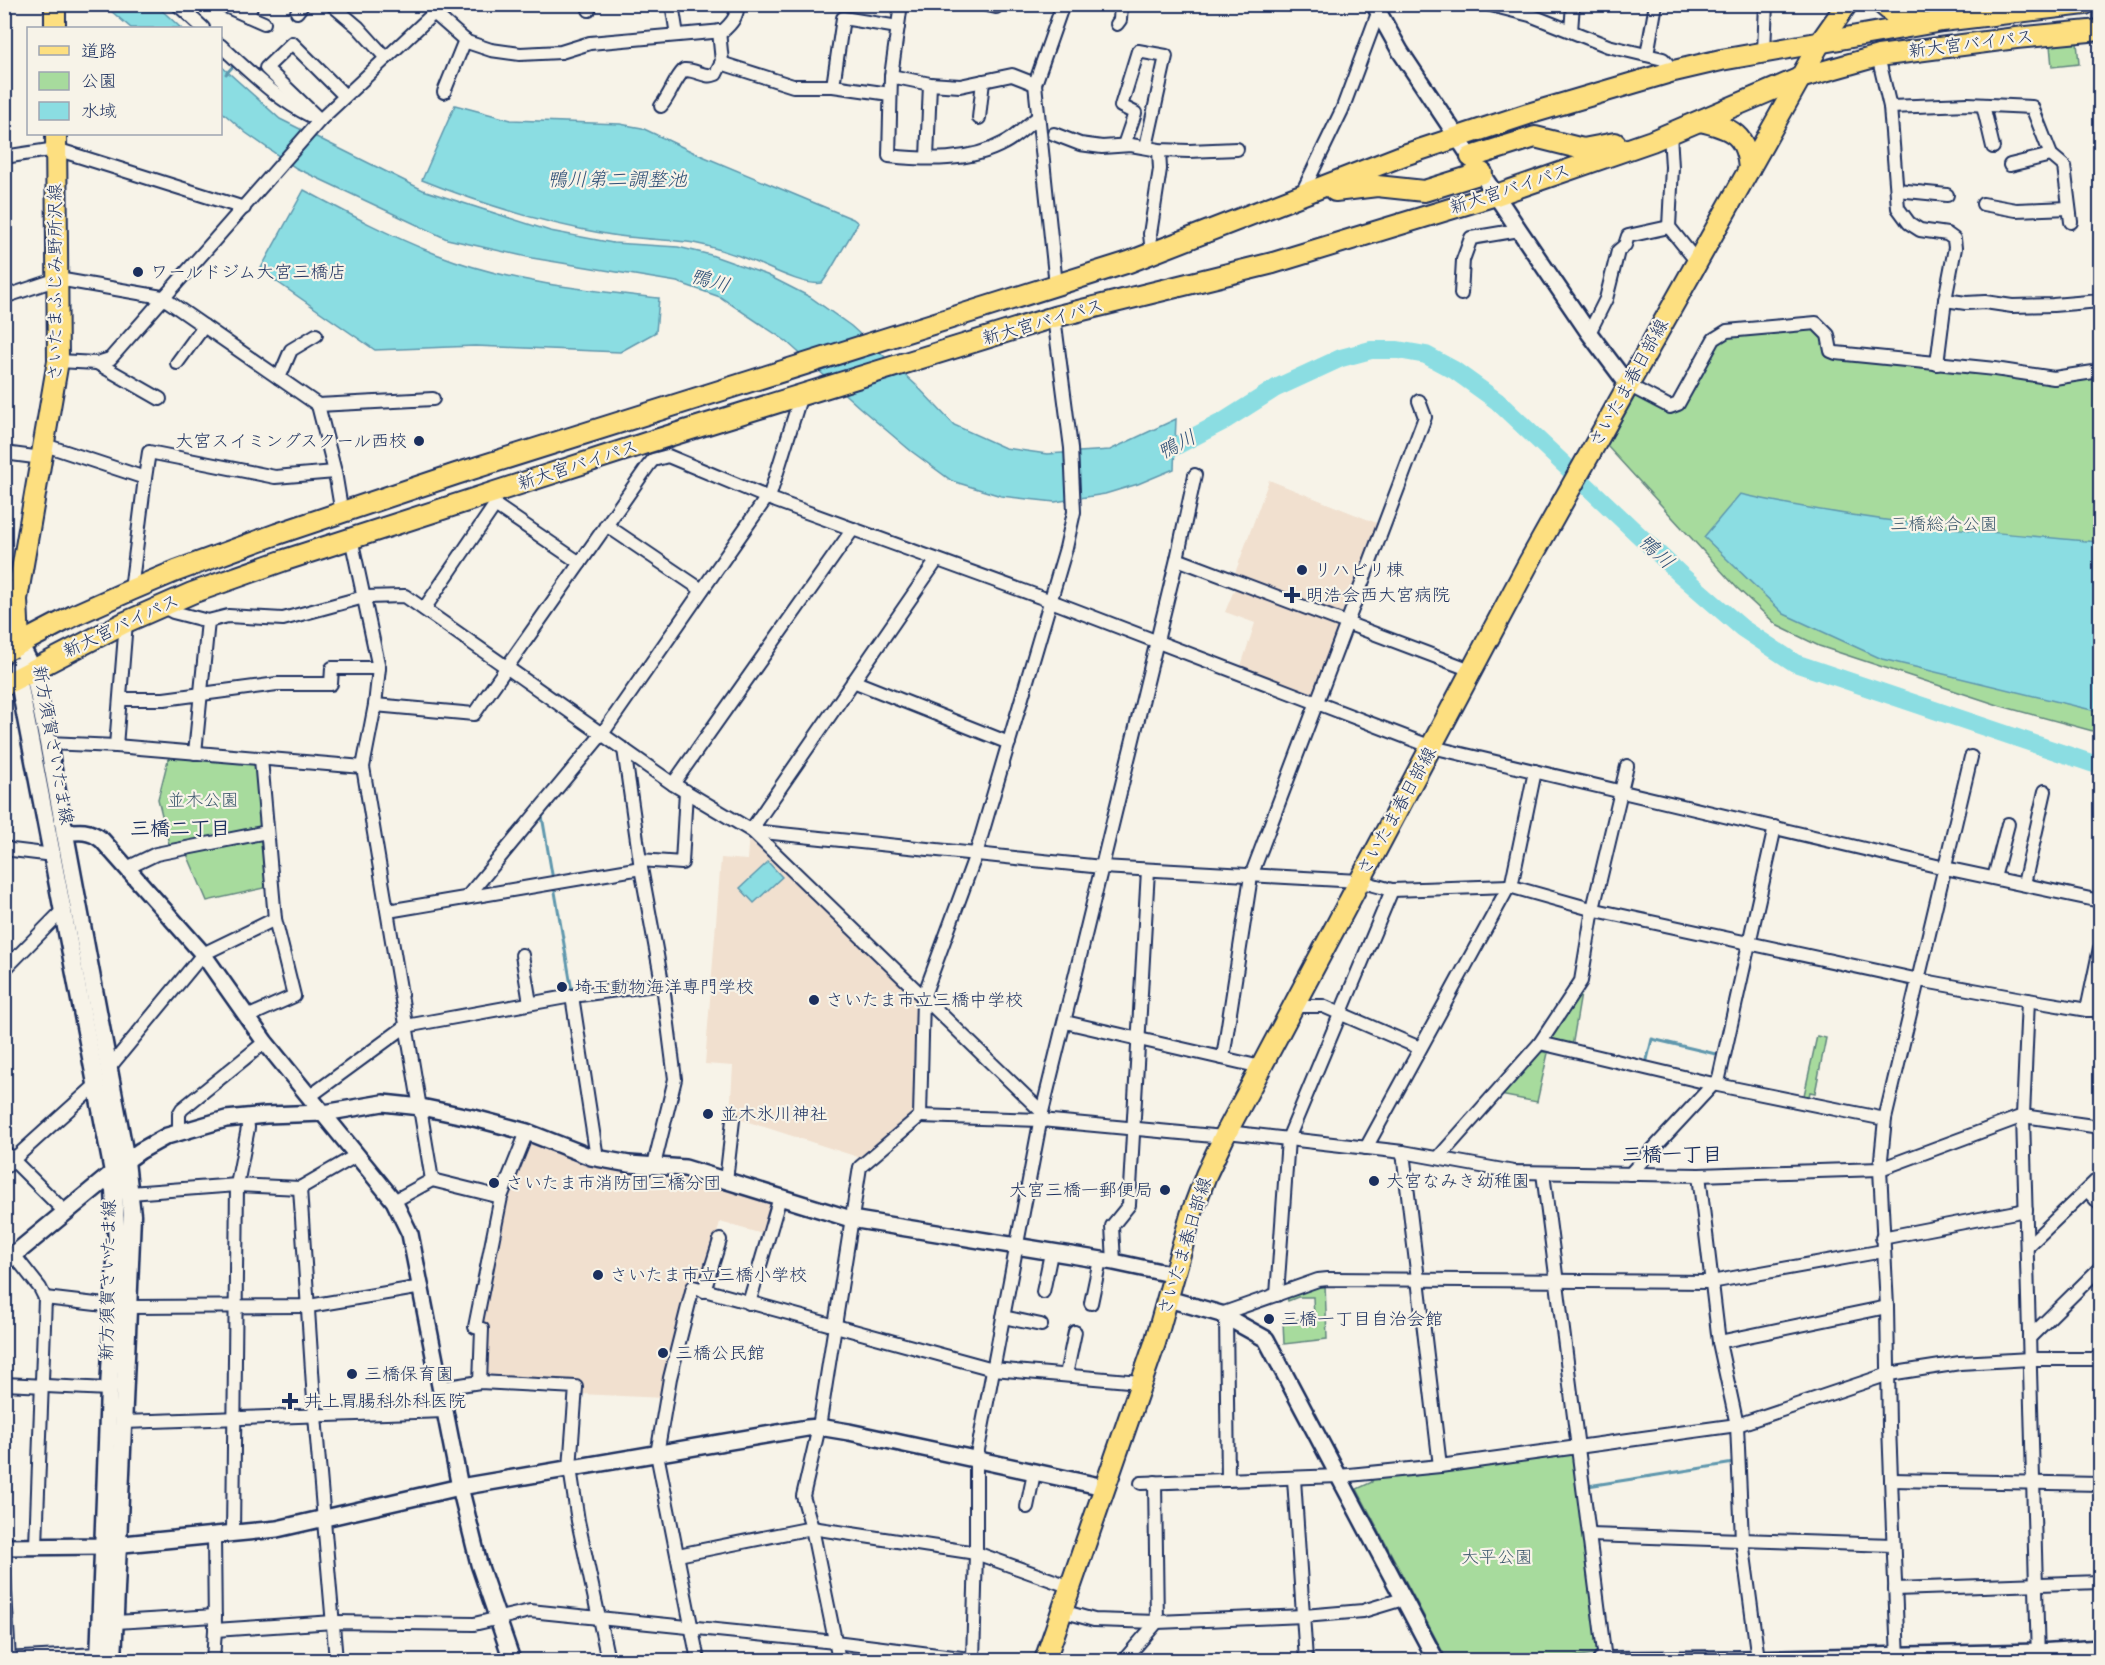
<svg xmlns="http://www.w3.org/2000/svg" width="2105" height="1665" font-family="'Architects Daughter','Klee One',sans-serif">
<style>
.built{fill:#f1e0cf}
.green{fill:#a7db9d;stroke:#61857e;stroke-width:1.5}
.water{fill:#8bdde2;stroke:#5e97ad;stroke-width:1.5}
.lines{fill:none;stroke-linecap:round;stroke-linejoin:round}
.stream{stroke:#5e97ad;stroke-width:3}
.river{stroke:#8bdde2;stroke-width:18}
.minor-casing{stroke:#1b2f5e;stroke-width:16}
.tertiary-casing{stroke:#1b2f5e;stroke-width:20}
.secondary-casing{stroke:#1b2f5e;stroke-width:21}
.primary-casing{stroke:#1b2f5e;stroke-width:24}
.trunk-casing{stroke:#1b2f5e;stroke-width:24}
.minor{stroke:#f7f3e8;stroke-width:12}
.tertiary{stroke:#f7f3e8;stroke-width:15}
.secondary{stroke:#f7f3e8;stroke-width:16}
.primary{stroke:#fddf80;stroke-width:20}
.trunk{stroke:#fddf80;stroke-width:20}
.poi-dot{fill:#1b2f5e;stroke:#f7f3e8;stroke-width:2}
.labels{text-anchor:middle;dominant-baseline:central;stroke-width:4.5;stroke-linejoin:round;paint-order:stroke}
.street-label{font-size:18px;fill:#1b2f5e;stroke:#f7f3e8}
.poi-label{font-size:18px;fill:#1b2f5e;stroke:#f7f3e8;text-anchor:start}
.park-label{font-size:18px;fill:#3e5a6e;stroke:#f7f3e8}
.water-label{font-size:20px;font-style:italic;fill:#315278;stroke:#f7f3e8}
.neighbourhood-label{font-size:20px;font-weight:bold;fill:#1b2f5e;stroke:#f7f3e8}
</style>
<rect width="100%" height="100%" fill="#f7f3e8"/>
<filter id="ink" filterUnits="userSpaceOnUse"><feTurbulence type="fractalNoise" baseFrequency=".0167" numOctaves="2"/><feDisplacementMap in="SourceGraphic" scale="12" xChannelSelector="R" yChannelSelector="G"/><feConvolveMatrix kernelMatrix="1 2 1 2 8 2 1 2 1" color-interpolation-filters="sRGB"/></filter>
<g filter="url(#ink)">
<g class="built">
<path d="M1269 480 1379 524 1313 697 1240 669 1255 623 1225 612 1239 578 1234 576Z"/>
<path d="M749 832 915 993 919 1006 912 1118 864 1159 730 1116 733 1066 705 1064 721 858 747 860Z"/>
<path d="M532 1139 679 1171 771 1200 774 1205 766 1235 720 1222 703 1285 692 1283 664 1398 579 1394 580 1381 485 1379 483 1376 486 1325 481 1323 503 1212 528 1141Z"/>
</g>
<g class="green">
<path d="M2077 42 2079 64 2052 67 2050 45Z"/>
<path d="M1816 328 1826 336 1827 349 2054 383 2085 380 2100 376V733L2001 706 1819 646 1778 626 1737 588 1607 446 1637 393 1670 410 1717 343 1732 335Z"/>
<path d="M169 756 256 763 263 830 170 848 158 799Z"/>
<path d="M264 836 268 887 207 901 187 854Z"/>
<path d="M1583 982 1572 1047 1545 1041Z"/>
<path d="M1817 1036 1826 1038 1815 1093 1810 1092 1808 1101 1803 1100Z"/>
<path d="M1538 1051 1548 1053 1537 1102 1500 1095Z"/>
<path d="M1325 1284 1327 1339 1284 1344 1283 1321 1314 1318 1313 1297H1298L1288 1301 1287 1296Z"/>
<path d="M1577 1452 1601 1653 1548 1660H1447L1357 1489 1372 1482V1477Z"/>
</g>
<g class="water">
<path d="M104 5H156L181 28H131Z"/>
<path d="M220 65 280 119 423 190 550 231 613 243 678 247 711 255 767 275 810 297 851 326 916 385 954 425 1005 448 1047 454 1110 450 1176 419 1174 469 1138 484 1105 494 1055 502 1001 496 952 481 911 451 859 407 786 341 720 297 677 282 532 258 447 239 296 168 246 133 221 111Z"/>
<path d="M455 105 511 120 620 124 642 128 695 153 853 219 858 223 827 276 822 283C802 287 757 261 736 255 720 250 704 244 687 242 660 239 633 239 606 234 542 223 482 204 422 180Z"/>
<path d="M304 190C347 213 390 236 436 254 506 282 584 290 659 298L656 332 620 352 475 346 375 350 260 270Z"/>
<path d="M1740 494C1859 521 1980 532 2100 542V712L1882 659 1784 614 1704 537Z"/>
<path d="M768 862 782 877 754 903 740 888Z"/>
</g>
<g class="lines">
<g class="stream">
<path d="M226 74 235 64"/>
<path d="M542 816 553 880"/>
<path d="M554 886 572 991"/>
<path d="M1646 1064 1652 1039 1720 1055"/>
<path d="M1588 1486 1734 1463"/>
</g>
<path class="river" d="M1155 457 1224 421 1276 388 1341 358 1371 350H1398L1426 355 1454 370 1497 401 1681 575 1742 628 1795 663 2100 766"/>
<g class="minor-casing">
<g id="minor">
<path d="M177 4 203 28"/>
<path d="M221 4 248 16 252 4"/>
<path d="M331 4 358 27 386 58"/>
<path d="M588 4 589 10"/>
<path d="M672 4 677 35"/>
<path d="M901 4 891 76 889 156C926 160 970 162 1004 143 1016 137 1026 126 1037 118"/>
<path d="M983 4 996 7 997 4"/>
<path d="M1487 4 1530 15 1608 46 1663 59 1674 71"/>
<path d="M297 12 303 4"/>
<path d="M248 16 264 23"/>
<path d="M1117 24 1120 20 1121 4"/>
<path d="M1571 31 1573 4"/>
<path d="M220 45C249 71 276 99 311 116"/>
<path d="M1764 51 1766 4"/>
<path d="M1647 55 1656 4"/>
<path d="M1878 56 1890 107 1898 208 1909 223 1920 230 1947 234 1954 239 1955 248 1945 300 1937 364"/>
<path d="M721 63 793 86H833L890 94"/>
<path d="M891 76 930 84 960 86 1012 75 1035 84"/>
<path d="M833 86 843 18 898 27"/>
<path d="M444 92 465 40"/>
<path d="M1983 105 1993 147"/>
<path d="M661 106C671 94 674 80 684 70 696 69 705 79 716 74L722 62 719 31"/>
<path d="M1890 107 1968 104 2032 107 2051 155 2064 166 2071 222"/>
<path d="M979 118 983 81"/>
<path d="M320 120 266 68 292 43 345 96"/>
<path d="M1670 133 1672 167 1669 227 1697 262"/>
<path d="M1054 134 1080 144 1102 147 1131 145 1159 150 1189 151 1237 149"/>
<path d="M1124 145 1135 113 1121 106 1138 51 1166 56 1146 147"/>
<path d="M4 157 56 149 244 208"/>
<path d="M927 158 930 84"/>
<path d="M2010 165 2051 155"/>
<path d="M1897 190 1947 195"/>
<path d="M1300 197 1342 110 1378 13"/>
<path d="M1983 204 2016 210 2069 208"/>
<path d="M1152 253 1150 234 1160 169 1159 150"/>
<path d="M1056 285 1035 84 1063 4"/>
<path d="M1461 294 1463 260 1471 238 1519 230"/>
<path d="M4 297 58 279 162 297 318 405 433 399"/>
<path d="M1945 300 1966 303 1985 302 2012 306 2053 305 2100 301"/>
<path d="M1589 333 1606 299 1618 251 1625 245 1628 236 1669 227"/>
<path d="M58 361 97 363 110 359 320 120 434 13 467 42 491 50 520 54 561 52 590 43 723 31C732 23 737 17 738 4"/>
<path d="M97 363 160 399"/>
<path d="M177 363 204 326"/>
<path d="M279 378 291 350 316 335"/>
<path d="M1628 385 1670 407 1678 404 1714 339 1727 331 1816 323 1828 335 1831 351 1836 353 1995 369 2054 378 2100 371"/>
<path d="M318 405 335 472 340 502"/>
<path d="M45 445 145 478 149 452 275 477 335 472"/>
<path d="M4 453 42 458"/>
<path d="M769 498 801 395"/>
<path d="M495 505 580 563"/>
<path d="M606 525 702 590"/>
<path d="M351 538 379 668 375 705 363 767 432 1180"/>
<path d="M1177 559 1471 670"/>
<path d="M937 560 751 830 1042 1112"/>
<path d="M131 590 145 478"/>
<path d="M162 606 173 612 208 621 228 616 283 619 364 597 405 596 673 784 752 831 1102 867 1359 881 1392 890 1509 886 1591 909 1919 980 2028 1000 2087 1010H2100"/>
<path d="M424 609 495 505 494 492"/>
<path d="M853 681 1009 743"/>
<path d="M120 699H164L277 684H331L332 668H379"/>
<path d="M375 705 474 714 648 466 653 460 668 456 776 501 1051 601 1432 747 1945 868 2100 901"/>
<path d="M48 743 116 746 363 767"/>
<path d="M116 746 126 622"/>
<path d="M624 749 641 868 664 993 675 1079 654 1165"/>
<path d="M195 753 208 621"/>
<path d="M673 784 853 529"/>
<path d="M4 847 12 850 53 855"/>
<path d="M640 860 682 863 686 791"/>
<path d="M127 868 156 854 267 832"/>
<path d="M1994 878 2008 824"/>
<path d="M2024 884 2045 791"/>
<path d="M1511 887 1535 771"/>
<path d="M467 897 602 734 767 497"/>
<path d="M388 911 641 868"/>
<path d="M522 955 530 1003"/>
<path d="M4 970 63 910"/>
<path d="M572 996 597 1158"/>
<path d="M2028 1000 2023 1116 2038 1660"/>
<path d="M1293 1006H1323L1420 1048"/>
<path d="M2087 1010 2100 948"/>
<path d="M247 1017 294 996 275 919 261 759"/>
<path d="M1065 1022 1261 1067"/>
<path d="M1540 1043 1713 1084 1885 1119"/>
<path d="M1223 1058 1251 876 1425 417 1419 401"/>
<path d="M109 1068 203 954 275 919"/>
<path d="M309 1097 406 1026 572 996 662 984"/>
<path d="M920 1116 1041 1120 1224 1137"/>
<path d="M179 1132V1114L182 1109 265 1042"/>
<path d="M1227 1132 1403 1152 1514 1172 1699 1175 1880 1169 2023 1116 2100 1127"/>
<path d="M1366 1148 1509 886"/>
<path d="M4 1151 65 1212"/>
<path d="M1403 1152 1440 1466"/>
<path d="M1439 1157 1540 1043 1581 981 1593 909 1627 766"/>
<path d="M4 1168 97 1084"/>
<path d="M1543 1173 1605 1660"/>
<path d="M1630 1174 1719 1078 1775 827"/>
<path d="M1699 1175 1719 1342 1737 1425 1742 1540 1758 1659"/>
<path d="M726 1181 733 1120"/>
<path d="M300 1188 315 1416 336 1660"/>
<path d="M2087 1190 2100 1204"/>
<path d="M130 1193 237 1185 300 1188 357 1155"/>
<path d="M394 1201 432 1180 501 1197"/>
<path d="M1882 1238 2026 1210"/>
<path d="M2027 1247 2100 1177"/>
<path d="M14 1255 40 1288 45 1298 113 1306"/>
<path d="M1114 1262 1112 1226 1129 1205 1148 870"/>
<path d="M704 1291 720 1240"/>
<path d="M1043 1292 1051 1253"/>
<path d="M1277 1295 1288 1139 1392 890"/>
<path d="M749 1303 780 1197"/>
<path d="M1091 1303 1100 1260"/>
<path d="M128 1307 309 1306 422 1287"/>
<path d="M1221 1314 1318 1280 1328 1279 1711 1282 1883 1251"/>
<path d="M1003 1317 1041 1325"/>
<path d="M1226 1317 1228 1480"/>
<path d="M2029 1338 2100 1268"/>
<path d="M1719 1342 1887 1307"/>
<path d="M1066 1375 1075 1332"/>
<path d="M480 1382 482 1329 475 1327 501 1197 527 1132"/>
<path d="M4 1384 109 1389"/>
<path d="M441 1388 480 1382 576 1387 570 1468 578 1521 608 1660"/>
<path d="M123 1422 445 1411"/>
<path d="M1294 1479 1306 1660"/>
<path d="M1891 1480 2100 1484"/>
<path d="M1141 1483 1339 1476 1440 1466 1737 1425 1889 1374 1960 1363 2030 1359H2100"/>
<path d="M1027 1507 1034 1473"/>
<path d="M233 1533 237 1185 248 1128 247 1116"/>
<path d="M1590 1535 1893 1545"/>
<path d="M36 1546 45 1298"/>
<path d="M678 1555 812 1528 976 1553 1071 1587"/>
<path d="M4 1575 9 1660"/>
<path d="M1895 1589 2100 1582"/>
<path d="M1062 1611 1094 1620 1157 1622 1304 1616 1363 1611 1403 1599"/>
<path d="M116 1622 215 1616"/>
<path d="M215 1630 334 1622 474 1624 530 1611 835 1642 977 1660"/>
<path d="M4 1659 99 1654"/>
<path d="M213 1660 215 1630 214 1535"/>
<path d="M698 1660 657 1454 670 1378 693 1287 993 1369 1140 1382"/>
<path d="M839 1660 812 1528 803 1496 819 1427 860 1167 920 1116 923 998 976 854 1066 548 1074 512 1071 448 1054 317"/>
<path d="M973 1660 976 1553V1460L1042 1112 1177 559 1195 475"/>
<path d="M1124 1660 1157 1622 1155 1482"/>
<path d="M1898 1660 1889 1426 1887 1307 1880 1169 1885 1119 1971 757"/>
<path d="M2097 1660 2098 1648"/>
</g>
</g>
<g class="tertiary-casing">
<g id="tertiary">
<path d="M1374 4 1400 51 1519 230 1589 333 1628 385"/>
<path d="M64 833C79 831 90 830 102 840L203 954 265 1042 394 1201 410 1234 460 1487 479 1564 512 1660"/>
<path d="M126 1161 140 1151 167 1136 226 1119 266 1115 324 1113 383 1103 421 1107 474 1118 527 1132 591 1157 629 1164 685 1168 851 1219 1114 1262 1175 1275"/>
<path d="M1168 1299 1221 1314 1266 1339 1436 1660"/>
<path d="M4 1547 103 1546 277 1529 460 1487 807 1428 819 1427 849 1432 1104 1487"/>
<path d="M1601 1660 1743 1659 2038 1652 2100 1648"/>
</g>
</g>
<g class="secondary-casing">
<g id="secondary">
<path d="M433 4 434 13 446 4"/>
<path d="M19 643 33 669 48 743 126 1161 132 1215 131 1240 113 1660"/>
<path d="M18 666V677L113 1172 117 1243 109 1389 99 1660"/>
<path d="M4 1263 119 1168"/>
</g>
</g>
<g class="primary-casing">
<g id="primary">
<path d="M55 4V28"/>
<path d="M1700 121C1732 128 1747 135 1749 170"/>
<path d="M19 643 17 599 58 361 56 134"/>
<path d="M1045 1660 1155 1343 1191 1215 1206 1175 1224 1137 1528 564 1821 41 1847 4"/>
</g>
</g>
<g class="trunk-casing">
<g id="trunk">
<path d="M1882 4 1894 14 1919 21"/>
<path d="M1471 157 1535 137 1583 149 1615 143"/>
<path d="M1335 191 1377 186 1424 191 1482 173"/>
<path d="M4 652 77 614 131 590 176 571 277 534 456 474 1129 262 1404 155 1528 114 1674 71 1721 60 1942 21 2085 4"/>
<path d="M4 685 126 622 192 593 285 560 646 443 1054 317 1273 263 1496 195 1652 141 1800 78 1878 56 2016 38 2100 30"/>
</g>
</g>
<use href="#minor" class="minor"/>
<use href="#tertiary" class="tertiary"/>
<use href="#secondary" class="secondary"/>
<use href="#primary" class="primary"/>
<use href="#trunk" class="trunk"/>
</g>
</g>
<g class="poi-dot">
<circle cx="138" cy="272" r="6"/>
<circle cx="419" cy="441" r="6"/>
<circle cx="1302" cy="570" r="6"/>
<path d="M1289 586h6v6h6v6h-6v6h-6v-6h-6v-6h6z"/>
<circle cx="562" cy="987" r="6"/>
<circle cx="814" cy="1000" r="6"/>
<circle cx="708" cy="1114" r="6"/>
<circle cx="1374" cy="1181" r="6"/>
<circle cx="494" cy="1183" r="6"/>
<circle cx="1165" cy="1190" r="6"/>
<circle cx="598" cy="1275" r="6"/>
<circle cx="1269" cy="1319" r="6"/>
<circle cx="663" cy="1353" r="6"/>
<circle cx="352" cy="1374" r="6"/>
<path d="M287 1392h6v6h6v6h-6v6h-6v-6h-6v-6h6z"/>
</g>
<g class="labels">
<g class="street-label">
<text transform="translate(1971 44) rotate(-7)">新大宮バイパス</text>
<text transform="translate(1510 189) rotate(-18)">新大宮バイパス</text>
<text transform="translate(55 282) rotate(-90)">さいたまふじみ野所沢線</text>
<text transform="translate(1043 322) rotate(-16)">新大宮バイパス</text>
<text transform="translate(1629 383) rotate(-61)">さいたま春日部線</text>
<text transform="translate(578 465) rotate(-18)">新大宮バイパス</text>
<text transform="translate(121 626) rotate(-25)">新大宮バイパス</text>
<text transform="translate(53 745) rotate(80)">新方須賀さいたま線</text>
<text transform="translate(1397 811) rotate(-61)">さいたま春日部線</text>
<text transform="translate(1185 1246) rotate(-73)">さいたま春日部線</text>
<text transform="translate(108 1280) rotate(-89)">新方須賀さいたま線</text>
</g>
<g class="poi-label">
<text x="150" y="272">ワールドジム大宮三橋店</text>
<text x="407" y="441" text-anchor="end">大宮スイミングスクール西校</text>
<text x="1314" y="570">リハビリ棟</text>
<text x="1306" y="595">明浩会西大宮病院</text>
<text x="574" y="987">埼玉動物海洋専門学校</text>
<text x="826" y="1000">さいたま市立三橋中学校</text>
<text x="720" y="1114">並木氷川神社</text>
<text x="1386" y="1181">大宮なみき幼稚園</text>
<text x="506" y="1183">さいたま市消防団三橋分団</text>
<text x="1153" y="1190" text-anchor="end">大宮三橋一郵便局</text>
<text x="610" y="1275">さいたま市立三橋小学校</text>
<text x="1281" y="1319">三橋一丁目自治会館</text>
<text x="675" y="1353">三橋公民館</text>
<text x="364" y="1374">三橋保育園</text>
<text x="304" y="1401">井上胃腸科外科医院</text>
</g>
<g class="park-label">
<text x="1944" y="524">三橋総合公園</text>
<text x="203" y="800">並木公園</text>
<text x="1497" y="1557">大平公園</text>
</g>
<g class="water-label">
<text x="617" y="180">鴨川第二調整池</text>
<text transform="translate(710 281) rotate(17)">鴨川</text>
<text transform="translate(1177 445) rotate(-27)">鴨川</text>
<text transform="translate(1656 552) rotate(43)">鴨川</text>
</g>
<g class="neighbourhood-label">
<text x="180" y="829">三橋二丁目</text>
<text x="1672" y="1155">三橋一丁目</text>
</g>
</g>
<rect width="2105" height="1665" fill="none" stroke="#f7f3e8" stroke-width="24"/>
<rect x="12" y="12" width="2081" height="1641" fill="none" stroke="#1b2f5e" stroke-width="2" filter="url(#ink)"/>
<rect x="27" y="27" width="195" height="108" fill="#f7f3e8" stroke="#9fa5b1" stroke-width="1.5"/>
<rect x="39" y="46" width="30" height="9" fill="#fddf80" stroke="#9fa5b1" stroke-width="1.5"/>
<text x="81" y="57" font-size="18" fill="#1b2f5e">道路</text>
<rect x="39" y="72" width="30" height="18" fill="#a7db9d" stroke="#9fa5b1" stroke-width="1.5"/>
<text x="81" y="87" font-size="18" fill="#1b2f5e">公園</text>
<rect x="39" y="102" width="30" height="18" fill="#8bdde2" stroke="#9fa5b1" stroke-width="1.5"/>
<text x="81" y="117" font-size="18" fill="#1b2f5e">水域</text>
</svg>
